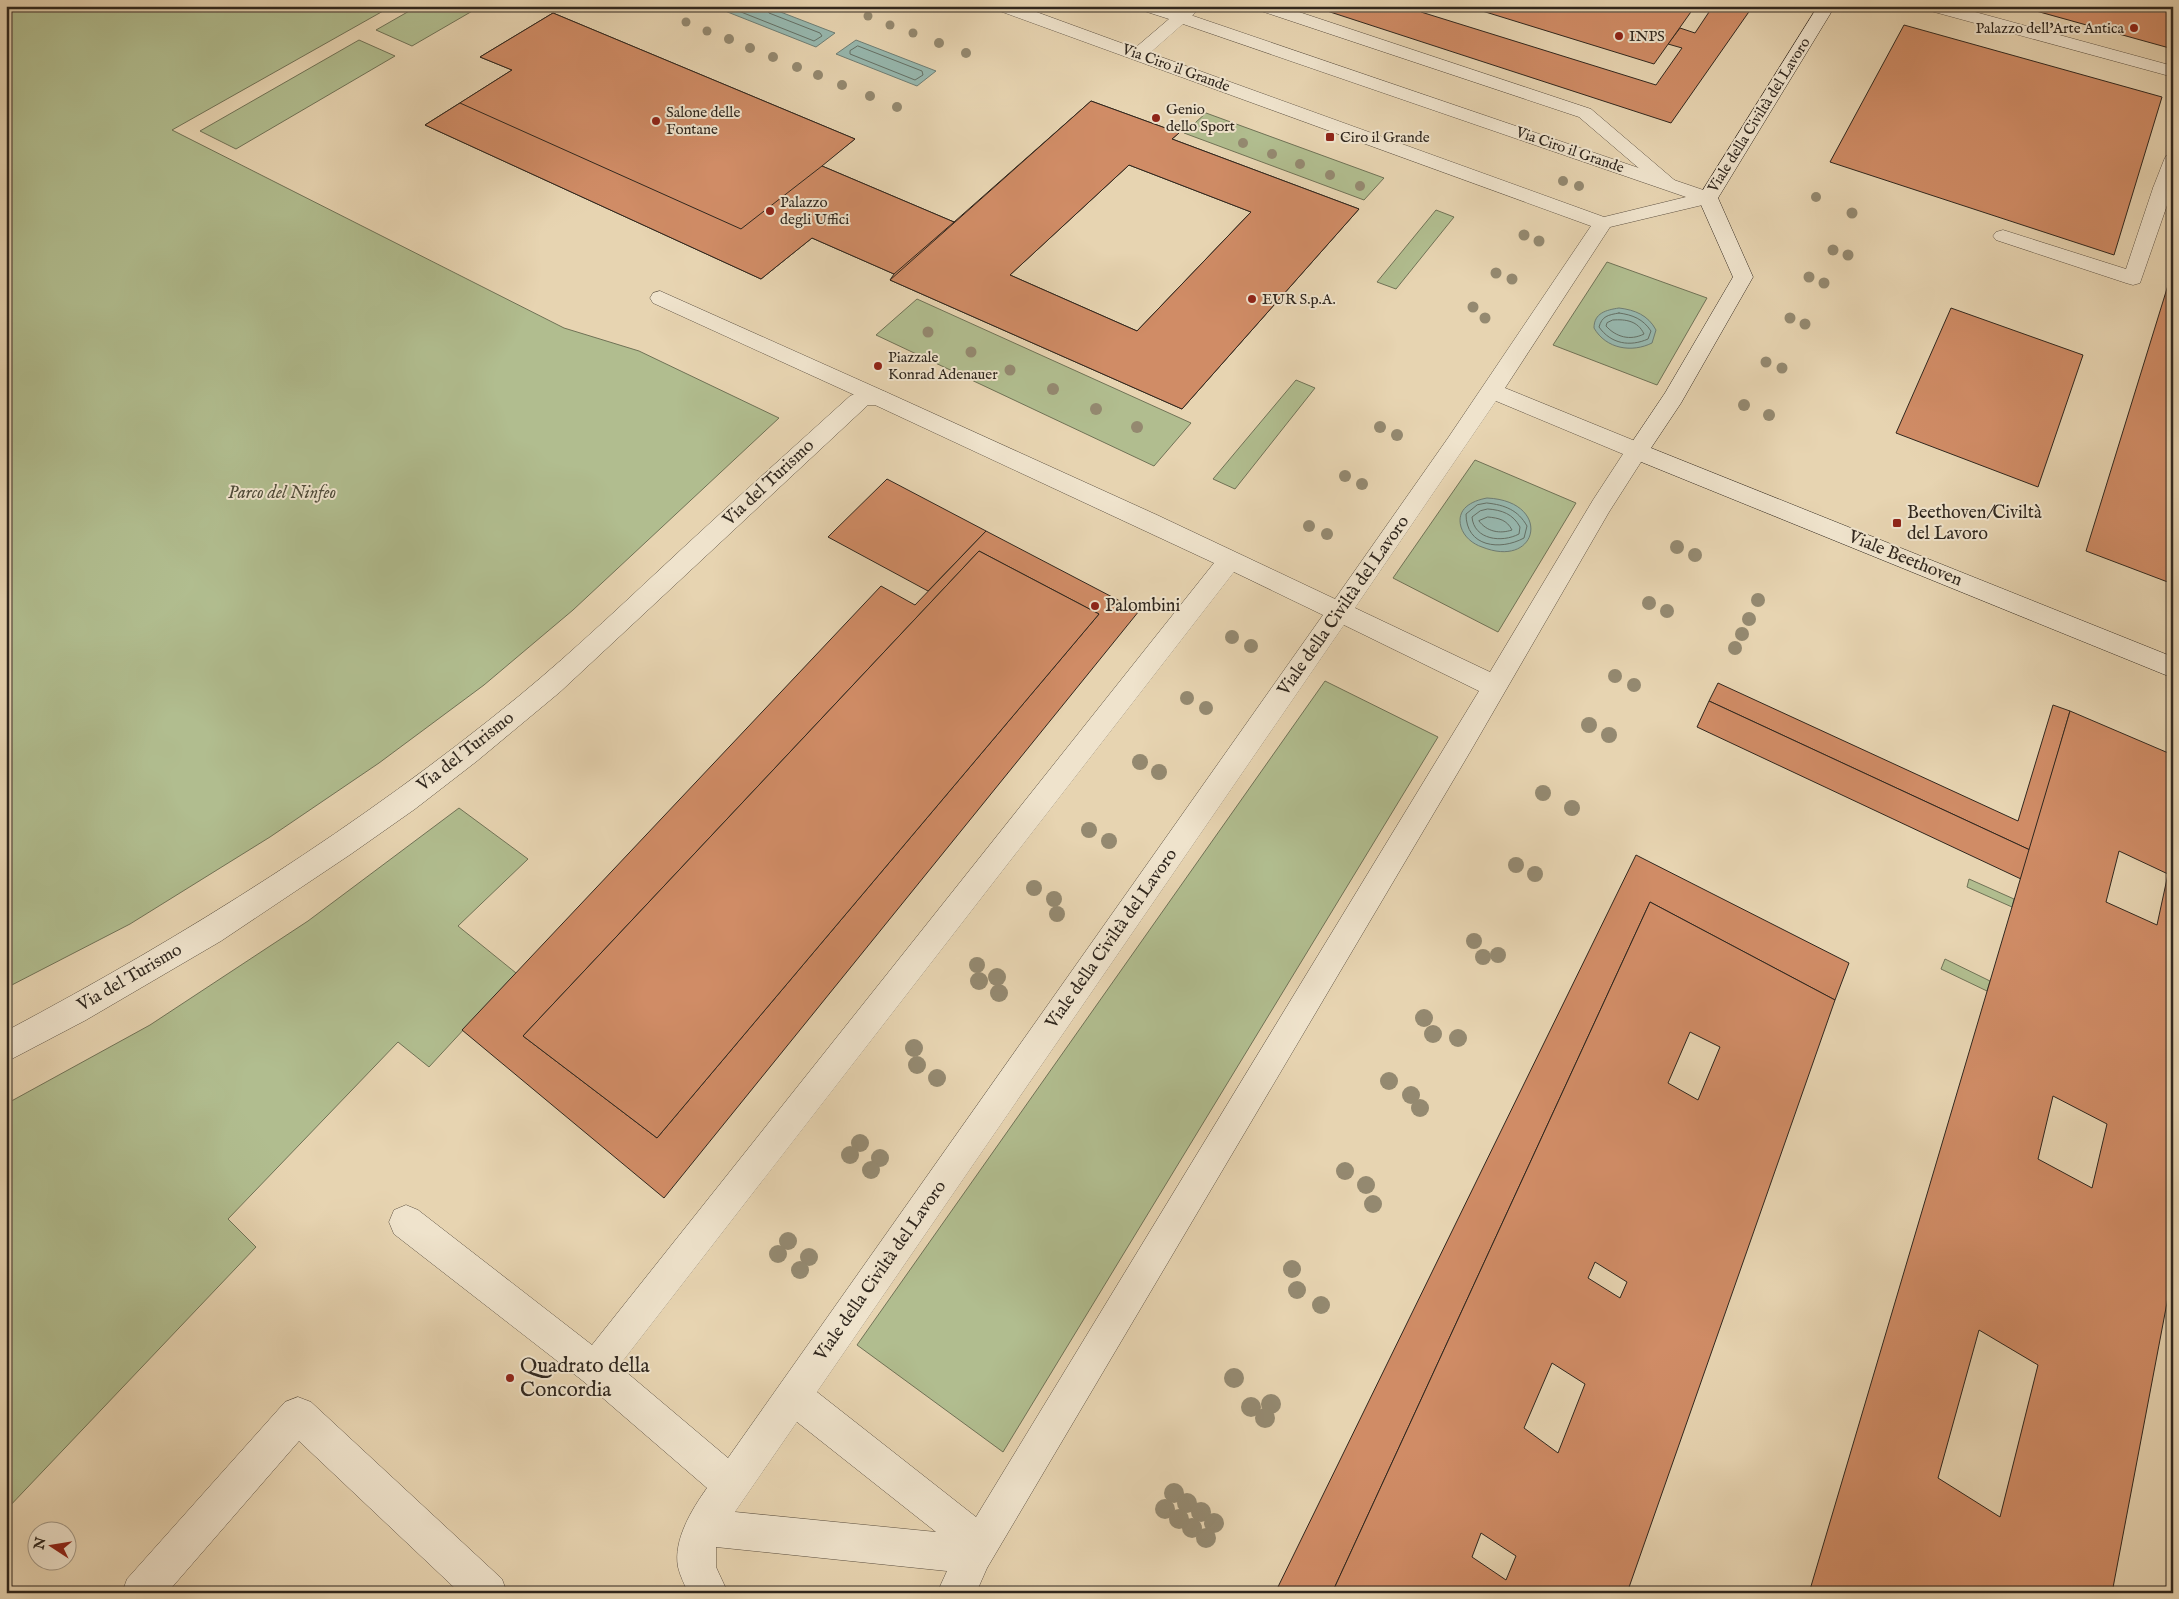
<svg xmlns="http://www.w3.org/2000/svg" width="2179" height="1599" font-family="'IM FELL English',serif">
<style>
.green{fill:#b1bd8f;stroke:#707256}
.water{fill:#97b8af;stroke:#6e7e75}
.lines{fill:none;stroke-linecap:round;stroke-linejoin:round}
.shore{stroke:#647066;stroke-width:1}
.building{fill:#d08c66;stroke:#30271e;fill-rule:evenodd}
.lane-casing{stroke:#5e5243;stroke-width:1}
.street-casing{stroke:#5e5243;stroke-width:1}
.secondary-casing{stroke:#30271e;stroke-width:1}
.lane{fill:#efe3cc;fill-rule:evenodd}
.street{fill:#efe3cc;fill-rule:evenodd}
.secondary{fill:#efe3cc;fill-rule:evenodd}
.tree{fill:#948970}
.poi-dot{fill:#8f2418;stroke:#efe3cc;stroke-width:2}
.labels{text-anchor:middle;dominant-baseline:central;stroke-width:4;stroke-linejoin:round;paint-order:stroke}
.far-poi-label{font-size:15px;fill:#30271e;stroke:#efe3cc;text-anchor:start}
.far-street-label{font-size:15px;fill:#30271e;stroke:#efe3cc}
.street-label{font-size:18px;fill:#30271e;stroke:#efe3cc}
.park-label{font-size:18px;font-style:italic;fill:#504c3a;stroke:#efe3cc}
.poi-label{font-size:18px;fill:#30271e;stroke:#efe3cc;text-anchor:start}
.near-poi-label{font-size:21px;fill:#30271e;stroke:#efe3cc;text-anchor:start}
</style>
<rect width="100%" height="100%" fill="#e7d4b1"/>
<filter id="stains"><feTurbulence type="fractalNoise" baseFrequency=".004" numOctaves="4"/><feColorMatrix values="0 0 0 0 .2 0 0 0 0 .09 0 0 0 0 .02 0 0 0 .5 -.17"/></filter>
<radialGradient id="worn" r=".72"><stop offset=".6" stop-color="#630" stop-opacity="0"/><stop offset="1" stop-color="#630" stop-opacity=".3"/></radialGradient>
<g class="green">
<path d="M6 6H392L172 130 564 328 639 351 779 418 573 610 484 685 379 763 270 837 130 924 6 988Z"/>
<path d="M418 6H481L412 46 376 30Z"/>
<path d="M359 40 395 56 236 149 200 131Z"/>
<path d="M1206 113 1384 178 1364 200 1184 133Z"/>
<path d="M1436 210 1454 217 1396 289 1377 282Z"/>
<path d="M1607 262 1707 298 1657 385 1553 345Z"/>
<path d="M917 299 1191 423 1154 466 876 335Z"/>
<path d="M1296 380 1315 388 1235 489 1213 479Z"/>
<path d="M1475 460 1576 503 1498 632 1393 578Z"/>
<path d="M1325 681 1438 737 1003 1452 857 1345Z"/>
<path d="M459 808 528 859 458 926 516 973 429 1067 398 1042 228 1219 256 1247 6 1510V1104L150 1025 308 921Z"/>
<path d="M1969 879 2014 899 2012 907 1967 887Z"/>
<path d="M1945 959 1990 981 1987 991 1941 969Z"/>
</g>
<g class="water">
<path d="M732 6H765L835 33 816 47 725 11Z"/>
<path d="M856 40 936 71 917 86 836 54Z"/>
<path d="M1619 308C1635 310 1648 315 1656 330L1652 343C1632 353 1606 349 1594 328 1594 313 1606 310 1619 308Z"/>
<path d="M1487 498C1553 501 1539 570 1482 547 1473 544 1464 537 1461 527 1456 509 1471 501 1487 498Z"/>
</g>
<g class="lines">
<g class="shore">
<path d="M734 6 736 10 814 41 822 36 820 33 769 13 766 6"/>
<path d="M858 46 922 71 923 75 915 80 850 54V51Z"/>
<path d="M1619 313C1633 315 1643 319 1651 331L1648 339C1630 347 1611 344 1599 327 1602 316 1608 315 1619 313Z"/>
<path d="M1613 320C1626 319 1638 321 1644 334 1630 341 1616 337 1606 326L1607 323Z"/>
<path d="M1487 503C1505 505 1518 510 1527 526L1524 538C1500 551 1466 547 1466 514L1477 505Z"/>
<path d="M1488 509C1502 510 1513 514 1520 527L1519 534C1502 543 1474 540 1472 517L1480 511Z"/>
<path d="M1488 517C1499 518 1507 520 1512 530 1500 534 1487 532 1479 521Z"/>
</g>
</g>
<g class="building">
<path d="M1328 6H1427L1421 12 1656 85 1682 48 1668 44 1680 28 1695 33 1713 6H1753L1671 123 1324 10Z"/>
<path d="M1466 6H1682L1693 9 1654 64Z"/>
<path d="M2018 6H2173V49Z"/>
<path d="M553 13 855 139 741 229 460 103 512 70 480 57Z"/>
<path d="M553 13 855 139 822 166 954 222 1091 101 1179 133 1172 139 1359 209 1182 409 890 280 894 274 812 238 761 279 425 125 512 70 480 57ZM1129 165 1251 212 1137 331 1010 275Z"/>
<path d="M1904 25 2162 97 2114 255 1830 162Z"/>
<path d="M1091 101 1179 133 1172 139 1359 209 1182 409 890 280ZM1129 165 1251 212 1137 331 1010 275Z"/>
<path d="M460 103 741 229 822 166 954 222 894 274 812 238 761 279 425 125Z"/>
<path d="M2173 269V584L2086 551Z"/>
<path d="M1951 308 2083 355 2038 487 1896 433Z"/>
<path d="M887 479 986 531 928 591 828 537Z"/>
<path d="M986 531 1139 611 664 1198 462 1030 881 586 915 605ZM979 551 1099 614 657 1138 523 1036Z"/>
<path d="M979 551 1099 614 657 1138 523 1036Z"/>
<path d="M1718 683 2018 821 2053 705 2070 711 2030 850 1709 701Z"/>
<path d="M1709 701 2030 850 2021 879 1697 727Z"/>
<path d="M2070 711 2173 755V1271L2112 1593H1809ZM2119 851 2168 874 2157 925 2106 902ZM2053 1096 2107 1124 2092 1188 2038 1159ZM1979 1330 2038 1365 2000 1517 1938 1478Z"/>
<path d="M1636 855 1849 963 1835 1000 1650 902 1332 1593H1275Z"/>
<path d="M1650 902 1835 1000 1627 1593H1332ZM1690 1032 1720 1047 1698 1100 1668 1083ZM1595 1262 1627 1282 1620 1298 1588 1278ZM1552 1363 1585 1384 1558 1453 1524 1428ZM1481 1533 1516 1556 1506 1580 1472 1557Z"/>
</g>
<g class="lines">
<g class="lane-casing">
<g id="lane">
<path d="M1184 6H1202L1186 22H1174L1172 18Z"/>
<path d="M1256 6H1281L1591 109 1679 184 1676 188 1669 190 1662 188 1579 117 1258 10Z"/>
<path d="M2163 182 2170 184 2173 188 2140 283 2133 285 2126 283 1996 240 1993 236 1996 232 2003 230 2126 269 2153 188 2156 184Z"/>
<path d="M660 291 886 392 889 397 886 402 878 405 870 402 653 303 650 298 653 293Z"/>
<path d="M298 1397 311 1402 502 1579 507 1593H460L299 1441 167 1593H122L127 1579 285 1402Z"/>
</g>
</g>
<g class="street-casing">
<g id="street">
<path d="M995 6H1020L1135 48 1169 19 1141 10 1139 6H1164L1715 194 1718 198 1715 202 1610 227 1505 388 1645 445 1648 451 1609 512 1470 752 987 1568 976 1593H937L947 1571 716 1547V1567L728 1593H688C685 1585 680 1576 678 1567 673 1540 692 1509 707 1488L583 1381 394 1234 389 1222 394 1210 406 1205 418 1210 592 1345 1214 563 875 405H868L560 692 477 761 415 809 351 854 221 941 86 1020 6 1062V1031C187 935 360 826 519 696 576 649 630 597 685 546 739 496 795 446 850 396 862 390 873 388 886 392L1157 515 1335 599 1448 438 1591 226 997 10ZM1183 24 1686 197 1604 217 1150 53ZM1496 401 1623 454 1593 500 1490 672 1355 608ZM1234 572 1323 615 728 1458 619 1366ZM1344 625 1479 691 976 1517 817 1392ZM797 1422 936 1532 735 1512Z"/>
<path d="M1925 6H1953L2173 66V77L1927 10Z"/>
<path d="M2173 154V197L2156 192 2153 188 2164 160 2166 156Z"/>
</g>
</g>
<g class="secondary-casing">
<path id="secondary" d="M1818 6H1835L1718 198 1753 277 1681 403 1651 448 2173 657V678L1629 457 1626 451 1665 393 1733 277 1698 198Z"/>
</g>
<use href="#lane" class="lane"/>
<use href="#street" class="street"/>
<use href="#secondary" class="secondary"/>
</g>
<g class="tree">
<circle cx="868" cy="16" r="4.5"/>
<circle cx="686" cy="22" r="4.5"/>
<circle cx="890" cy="25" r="4.5"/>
<circle cx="707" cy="31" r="4.5"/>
<circle cx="913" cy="33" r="4.5"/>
<circle cx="729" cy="39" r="5"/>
<circle cx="939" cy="43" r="5"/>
<circle cx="750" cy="48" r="5"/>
<circle cx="966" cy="53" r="5"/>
<circle cx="773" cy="57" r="5"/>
<circle cx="797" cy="67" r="5"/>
<circle cx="818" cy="75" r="5"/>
<circle cx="842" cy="85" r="5"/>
<circle cx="870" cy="96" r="5"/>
<circle cx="897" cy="107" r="5"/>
<circle cx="1243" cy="143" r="5"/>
<circle cx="1272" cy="154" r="5"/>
<circle cx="1300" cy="164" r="5"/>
<circle cx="1330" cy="175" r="5"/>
<circle cx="1563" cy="181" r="5"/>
<circle cx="1360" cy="186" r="5"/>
<circle cx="1579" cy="186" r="5"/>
<circle cx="1816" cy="197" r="5"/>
<circle cx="1852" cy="213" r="5.5"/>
<circle cx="1524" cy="235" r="5.5"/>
<circle cx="1539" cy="241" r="5.5"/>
<circle cx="1833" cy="250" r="5.5"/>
<circle cx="1848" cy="255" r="5.5"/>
<circle cx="1496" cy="273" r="5.5"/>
<circle cx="1809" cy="277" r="5.5"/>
<circle cx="1512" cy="279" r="5.5"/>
<circle cx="1824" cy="283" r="5.5"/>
<circle cx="1473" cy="307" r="5.5"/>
<circle cx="1485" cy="318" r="5.5"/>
<circle cx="1790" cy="318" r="5.5"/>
<circle cx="1805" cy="324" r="5.5"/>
<circle cx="928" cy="332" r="5.5"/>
<circle cx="971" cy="352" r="5.5"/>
<circle cx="1766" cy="362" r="5.5"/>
<circle cx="1782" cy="368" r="5.5"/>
<circle cx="1010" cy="370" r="5.5"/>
<circle cx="1053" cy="389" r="6"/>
<circle cx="1744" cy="405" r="6"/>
<circle cx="1096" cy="409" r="6"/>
<circle cx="1769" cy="415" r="6"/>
<circle cx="1137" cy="427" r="6"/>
<circle cx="1380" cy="427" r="6"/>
<circle cx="1397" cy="435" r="6"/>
<circle cx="1345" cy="476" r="6"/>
<circle cx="1362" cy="484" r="6"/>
<circle cx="1309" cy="526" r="6"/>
<circle cx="1327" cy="534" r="6"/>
<circle cx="1677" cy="547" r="7"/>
<circle cx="1695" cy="555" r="7"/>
<circle cx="1758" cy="600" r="7"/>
<circle cx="1649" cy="603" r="7"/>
<circle cx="1667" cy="611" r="7"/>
<circle cx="1749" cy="619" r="7"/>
<circle cx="1742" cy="634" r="7"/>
<circle cx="1232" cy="637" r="7"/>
<circle cx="1251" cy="646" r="7"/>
<circle cx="1735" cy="648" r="7"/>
<circle cx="1615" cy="676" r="7"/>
<circle cx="1634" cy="685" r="7"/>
<circle cx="1187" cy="698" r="7"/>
<circle cx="1206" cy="708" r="7"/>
<circle cx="1589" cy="725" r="8"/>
<circle cx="1609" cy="735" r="8"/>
<circle cx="1140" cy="762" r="8"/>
<circle cx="1159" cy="772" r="8"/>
<circle cx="1543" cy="793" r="8"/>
<circle cx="1572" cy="808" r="8"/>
<circle cx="1089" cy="830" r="8"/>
<circle cx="1109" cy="841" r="8"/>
<circle cx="1516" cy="865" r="8"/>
<circle cx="1535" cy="874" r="8"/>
<circle cx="1034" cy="888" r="8"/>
<circle cx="1054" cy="899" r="8"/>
<circle cx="1057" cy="914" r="8"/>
<circle cx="1474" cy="941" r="8"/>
<circle cx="1498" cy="955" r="8"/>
<circle cx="1483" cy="957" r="8"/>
<circle cx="977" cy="965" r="8"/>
<circle cx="997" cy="977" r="9"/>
<circle cx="979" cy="981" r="9"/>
<circle cx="999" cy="993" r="9"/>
<circle cx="1424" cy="1018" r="9"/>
<circle cx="1433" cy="1034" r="9"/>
<circle cx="1458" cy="1038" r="9"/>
<circle cx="914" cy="1048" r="9"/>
<circle cx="917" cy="1065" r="9"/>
<circle cx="937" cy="1078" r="9"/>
<circle cx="1389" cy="1081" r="9"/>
<circle cx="1411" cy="1095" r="9"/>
<circle cx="1420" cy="1108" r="9"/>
<circle cx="860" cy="1143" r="9"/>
<circle cx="850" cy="1155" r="9"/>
<circle cx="880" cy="1158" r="9"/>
<circle cx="871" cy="1170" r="9"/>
<circle cx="1345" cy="1171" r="9"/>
<circle cx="1366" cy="1185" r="9"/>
<circle cx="1373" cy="1204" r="9"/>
<circle cx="788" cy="1241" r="9"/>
<circle cx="778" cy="1254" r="9"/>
<circle cx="809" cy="1257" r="9"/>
<circle cx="1292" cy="1269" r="9"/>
<circle cx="800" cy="1270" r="9"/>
<circle cx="1297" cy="1290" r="9"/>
<circle cx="1321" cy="1305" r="9"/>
<circle cx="1234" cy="1378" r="10"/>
<circle cx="1271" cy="1404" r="10"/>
<circle cx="1251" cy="1407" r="10"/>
<circle cx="1265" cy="1418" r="10"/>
<circle cx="1174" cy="1493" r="10"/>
<circle cx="1187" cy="1503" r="10"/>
<circle cx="1165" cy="1509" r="10"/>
<circle cx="1201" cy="1512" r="10"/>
<circle cx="1179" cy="1519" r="10"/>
<circle cx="1214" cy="1523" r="10"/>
<circle cx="1192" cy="1528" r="10"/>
<circle cx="1206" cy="1538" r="10"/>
</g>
<g class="poi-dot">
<circle cx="2134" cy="28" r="5"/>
<circle cx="1619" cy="36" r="5"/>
<circle cx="1156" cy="118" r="5"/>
<circle cx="656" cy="121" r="5"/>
<rect x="1325" y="132" width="10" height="10" rx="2.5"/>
<circle cx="770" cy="211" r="5"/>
<circle cx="1252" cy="299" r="5"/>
<circle cx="878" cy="366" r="5"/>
<rect x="1892" y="518" width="10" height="10" rx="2.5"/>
<circle cx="1095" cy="606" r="5"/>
<circle cx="510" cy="1378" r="5"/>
</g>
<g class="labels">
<g class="far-poi-label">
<text x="2124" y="28" text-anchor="end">Palazzo dell'Arte Antica</text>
<text x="1629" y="36">INPS</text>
<text x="1166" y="109">Genio<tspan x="1166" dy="17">dello Sport</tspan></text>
<text x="666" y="112">Salone delle<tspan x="666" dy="17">Fontane</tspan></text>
<text x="1340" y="137">Ciro il Grande</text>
<text x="780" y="202">Palazzo<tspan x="780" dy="17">degli Uffici</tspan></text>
<text x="1262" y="299">EUR S.p.A.</text>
<text x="888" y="357">Piazzale<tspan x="888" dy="17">Konrad Adenauer</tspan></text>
</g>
<g class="far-street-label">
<text transform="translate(1176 68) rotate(20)">Via Ciro il Grande</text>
<text transform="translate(1759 115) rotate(-58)">Viale della Civiltà del Lavoro</text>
<text transform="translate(1570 150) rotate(19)">Via Ciro il Grande</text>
</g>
<g class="street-label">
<text transform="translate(769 483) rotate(-43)">Via del Turismo</text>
<text transform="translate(1905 559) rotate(22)">Viale Beethoven</text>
<text transform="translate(1344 606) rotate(-55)">Viale della Civiltà del Lavoro</text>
<text transform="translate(466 752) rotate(-38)">Via del Turismo</text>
<text transform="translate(1112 939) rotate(-55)">Viale della Civiltà del Lavoro</text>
<text transform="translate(130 978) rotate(-30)">Via del Turismo</text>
<text transform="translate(881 1271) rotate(-55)">Viale della Civiltà del Lavoro</text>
</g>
<g class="park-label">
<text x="282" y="493">Parco del Ninfeo</text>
</g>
<g class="poi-label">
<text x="1907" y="513">Beethoven/Civiltà<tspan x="1907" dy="21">del Lavoro</tspan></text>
<text x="1105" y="606">Palombini</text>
</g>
<g class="near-poi-label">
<text x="520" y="1366">Quadrato della<tspan x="520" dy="24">Concordia</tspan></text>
</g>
</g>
<rect width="2179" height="1599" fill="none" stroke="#e7d4b1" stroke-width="25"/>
<rect x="8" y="8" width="2164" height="1584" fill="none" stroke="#30271e" stroke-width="2.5"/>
<rect x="12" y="12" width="2154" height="1574" fill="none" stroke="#30271e"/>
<g transform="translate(52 1546) rotate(282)"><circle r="24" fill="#efe3cc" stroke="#a39886"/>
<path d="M0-4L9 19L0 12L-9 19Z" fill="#8f2418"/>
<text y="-8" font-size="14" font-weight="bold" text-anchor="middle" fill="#30271e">N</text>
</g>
<rect width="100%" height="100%" filter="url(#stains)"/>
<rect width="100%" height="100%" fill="url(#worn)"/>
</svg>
